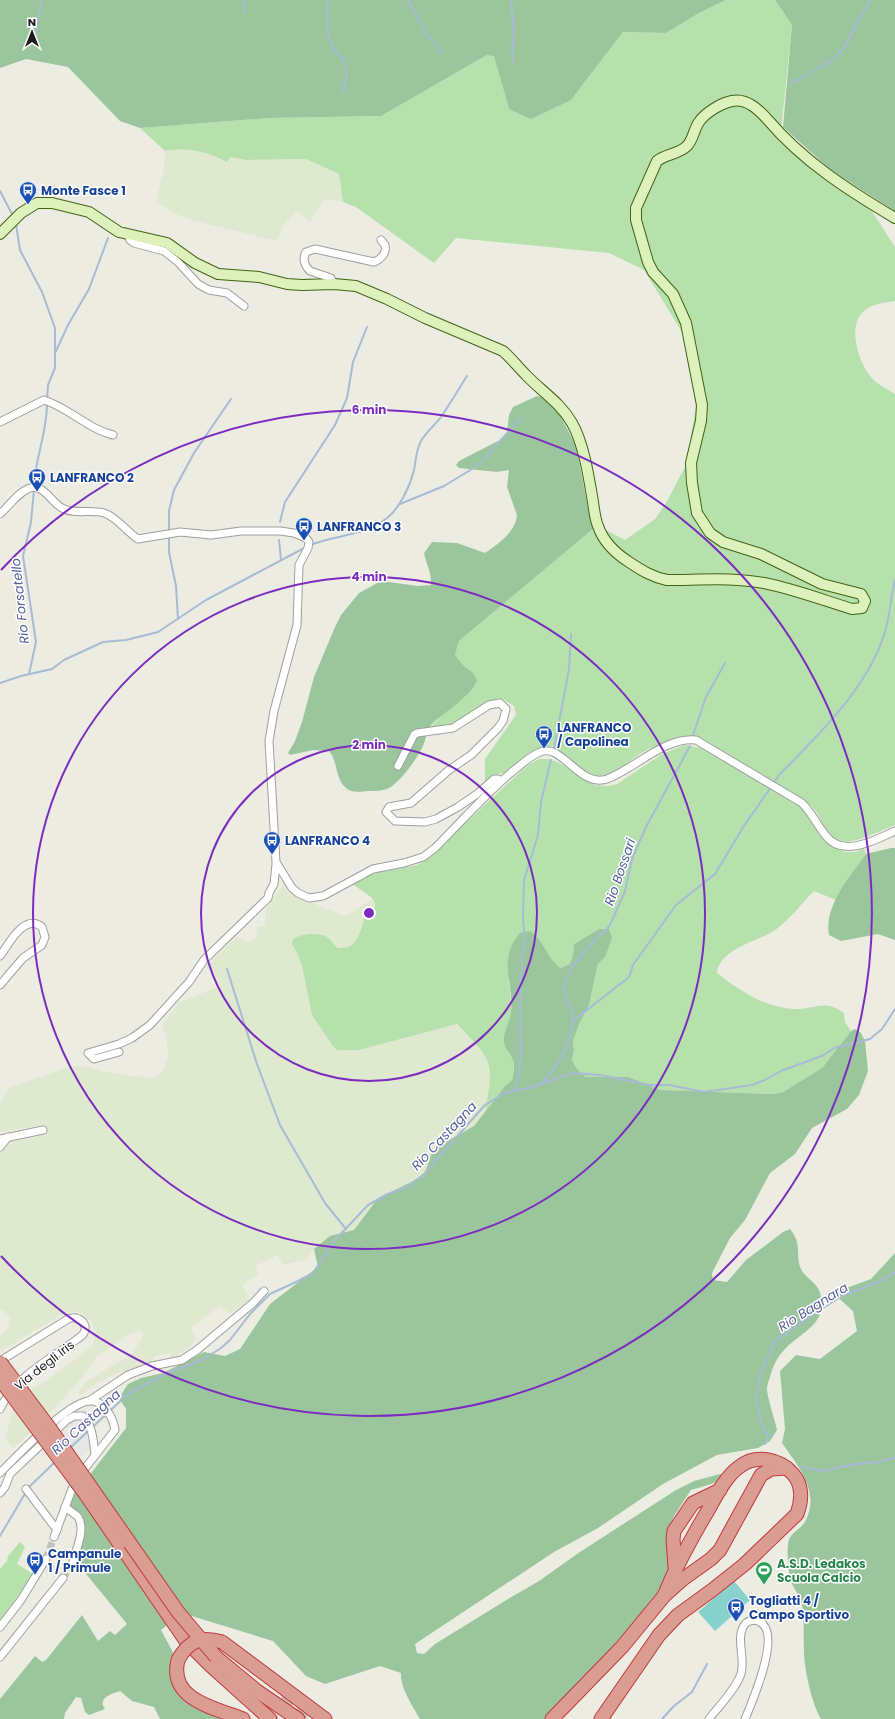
<svg xmlns="http://www.w3.org/2000/svg" width="895" height="1719" font-family="Poppins,sans-serif">
<style>
.farmland{fill:#dee9cf}
.grass{fill:#b6e1ad}
.forest{fill:#9bc69d}
.pitch{fill:#88d2ce}
.parking{fill:#e7e7e7}
.lines{fill:none;stroke-linecap:round;stroke-linejoin:round}
.stream{stroke:#a7bbd5;stroke-width:2}
.street-tunnel{stroke:#c2c2ba;stroke-width:7;stroke-dasharray:7 3.5;stroke-linecap:butt}
.highway-tunnel{stroke:#c2c2ba;stroke-width:13;stroke-dasharray:13 6;stroke-linecap:butt}
.street-casing{stroke:#9f9f9f;stroke-width:9}
.secondary-casing{stroke:#406411;stroke-width:12}
.highway-casing{stroke:#c1383a;stroke-width:15}
.street{stroke:#fff;stroke-width:7}
.secondary{stroke:#dcf1bb;stroke-width:10}
.highway{stroke:#db9c92;stroke-width:13}
.highway-bridge-casing{stroke:#c1383a;stroke-width:15;stroke-linecap:butt}
.highway-bridge{stroke:#db9c92;stroke-width:13}
.ring{fill:none;stroke:#7b2cbf;stroke-width:2}
.labels{text-anchor:middle;dominant-baseline:central;stroke-width:3;stroke-linejoin:round;paint-order:stroke}
.transit-label{font-size:12px;font-weight:bold;fill:#164399;stroke:#fff;text-anchor:start}
.street-label{font-size:12px;fill:#1b1b1b;stroke:#fff}
.leisure-label{font-size:12px;font-weight:bold;fill:#27864d;stroke:#fff;text-anchor:start}
.water-label{font-size:13px;font-style:italic;fill:#54619f;stroke:#fff}
.centre{fill:#7b2cbf;stroke:#fff;stroke-width:2}
.ring-label{font-size:12px;text-anchor:middle;font-weight:bold;fill:#7b2cbf;stroke:#fff;stroke-width:3;stroke-linejoin:round;paint-order:stroke}
</style>
<rect width="100%" height="100%" fill="#ecece2"/>
<g class="farmland">
<path d="M177 149 195 150 213 154 227 162 230 157 246 160 306 159 339 174 343 202 324 199 310 222 297 211 285 223 277 241 191 220 176 214 156 201 164 169 165 151Z"/>
<path d="M283 883 297 897 345 916 373 899 375 904V909L372 913 364 919 362 927 356 941 349 948H338L332 940 323 936H318L292 944 297 953 302 966 312 1015 332 1045 337 1050H359L456 1024 486 1056 488 1064 490 1087 485 1111 474 1126 437 1147 432 1152 424 1176 378 1198 354 1230 330 1236 314 1249 307 1259 283 1265 277 1255 256 1266 258 1275 242 1285 249 1299 230 1314 221 1306 191 1327 196 1340 186 1350 171 1359 170 1353 153 1357V1362L137 1366 115 1374 96 1383 80 1396 78 1393 86 1382 116 1363 131 1356 144 1335 141 1331 131 1333 96 1357 88 1370 63 1399 21 1442 13 1448 5 1439 13 1410 33 1388 47 1380 83 1353 93 1344 95 1334 92 1323 83 1314 74 1311 65 1313 1 1351 0 1350V1336L8 1329 10 1317 3 1310 0 1311V1154L12 1142 44 1135 42 1125 0 1132V1103L10 1087 72 1066H85L105 1072 150 1078 158 1076 164 1069 168 1056 167 1041 162 1025 180 1002 220 986 216 975 206 967 236 937 248 942 256 938 258 927 265 926 266 909Z"/>
</g>
<g class="grass">
<path d="M726 0H775L792 25 780 140 837 187 871 210 895 247V301C883 303 869 304 861 314 847 331 861 370 876 382 882 387 889 390 895 394V825C882 830 853 845 840 841 823 837 822 813 809 804 774 778 733 761 697 736 681 740 664 743 649 749 630 757 615 781 592 775 587 774 559 751 552 746 532 749 521 760 507 774L501 773 485 782V759L516 715 514 706 503 699 490 701 462 723 440 728 430 727 451 707 467 695 472 672 464 666 455 655 459 641 594 528H602L625 540 655 519 666 503 686 465 696 406 682 332 644 270 609 253 456 238 434 263 356 207 343 202 339 174 306 159 246 160 230 157 227 162C207 151 187 147 165 151L140 128 270 118 381 116 487 55H494L509 109 571 100 623 32 666 33 699 13Z"/>
<path d="M685 745 701 748 798 804 823 838 831 846 845 852H856L864 848 866 854 840 892 836 900 814 891C801 904 788 922 772 932 755 942 719 950 717 973 739 990 765 1008 794 1009 814 1010 824 998 844 1013L845 1022 851 1031 822 1068 783 1092 774 1094 661 1090 629 1077H586L577 1069 572 1060 574 1051 573 1041 580 1022 589 1004 598 964 605 957 599 929 574 944 573 954 570 964 561 968 552 962 547 955 508 980 510 991 511 1011 509 1022 505 1031 507 1051 513 1059V1079L505 1086 485 1111C488 1096 494 1070 485 1056 478 1045 466 1034 457 1024L359 1050H337L332 1045 312 1015 302 966 297 953 292 944 293 939C302 934 318 932 327 937 332 940 334 945 338 948 354 948 354 944 360 932 362 927 363 924 364 919 388 901 367 896 353 884L355 881 374 873 417 865 426 860 437 852 462 826 520 772 530 764 539 759H549L560 763 595 785 607 786 617 784 662 754Z"/>
<path d="M20 1542 25 1547 17 1564 33 1574 0 1622V1569L7 1561 8 1556Z"/>
</g>
<g class="forest">
<path d="M0 0H726L699 13 666 33 623 32 571 100 531 119 509 109 494 56 487 55 381 116 270 118 140 128 120 121 68 67 26 59 0 68Z"/>
<path d="M775 0H895V211L832 171 783 127 792 25Z"/>
<path d="M537 396 547 399 559 413 576 446 589 513 594 528 459 641 455 655 464 666 472 672 477 680C472 696 444 712 431 725 426 731 426 741 422 748 417 759 400 782 389 788 383 791 375 791 368 791 361 792 350 793 345 787 335 778 338 761 329 751L313 750 290 755 288 753 295 741 302 722 314 677 335 627 341 615 359 593 381 581 418 586 431 585C432 573 426 564 424 553L432 542 457 543 485 553C498 544 515 533 517 515L507 487 509 470 497 472 459 468 456 465 459 461 502 439 507 432 509 415 513 407Z"/>
<path d="M891 848H895V940L878 934 841 941 829 935C824 905 850 877 866 854Z"/>
<path d="M599 929H609L612 938 605 957 598 964 589 1005 580 1022 573 1041 574 1051 572 1060 577 1069 586 1077H629L661 1090 774 1094 783 1092 822 1068 851 1031 855 1029 861 1033 865 1041 868 1071 859 1095 847 1109 812 1128 795 1154 770 1173 745 1220 730 1238 712 1273 713 1280 727 1282 746 1260 783 1232 790 1229C803 1245 795 1255 801 1269 806 1279 817 1282 820 1293 828 1324 804 1330 786 1348 778 1356 773 1365 770 1377 769 1380 767 1385 767 1388 767 1398 775 1419 777 1430L770 1441 758 1448 717 1455 663 1484 598 1528 554 1552 415 1644 417 1653 424 1654 435 1644 508 1599 539 1581 580 1552 676 1490 694 1481 720 1474 726 1476 718 1482 698 1488 691 1490 689 1493 674 1516 667 1532 670 1569 657 1593 633 1623 592 1670 545 1719H420C413 1706 400 1688 401 1673L380 1666 325 1684 306 1676 273 1641 182 1613 161 1630 175 1656 176 1685 232 1719H160L154 1707 132 1701 120 1691C111 1694 97 1698 105 1709L89 1715 85 1712 81 1698 76 1697 65 1713 64 1719H0V1699L35 1656 42 1662 46 1660 82 1615 98 1641 110 1631 115 1635 127 1624 82 1569 79 1551 84 1533 70 1505 71 1499 126 1428V1409L119 1398 128 1384 141 1378 163 1373 204 1352 225 1356 240 1349 270 1304 318 1267 314 1249 330 1236 354 1230 378 1198 424 1176 432 1152 437 1147 474 1126 505 1086 513 1079C513 1073 515 1063 512 1058 509 1052 505 1049 504 1042 503 1031 510 1022 511 1012 514 984 497 959 520 933L530 931C545 941 545 957 561 968L570 964 573 954 574 944Z"/>
<path d="M895 1253V1719H821C812 1704 804 1669 804 1651 803 1634 805 1616 801 1600 799 1594 794 1589 792 1584 788 1575 787 1554 788 1544 789 1532 801 1530 806 1520 820 1491 798 1466 782 1443L785 1429 780 1371 796 1355 820 1359 857 1331 853 1311 833 1293 871 1279Z"/>
</g>
<path class="pitch" d="M734 1581 750 1600 715 1631 698 1612Z"/>
<path class="parking" d="M76 1419 83 1420 91 1446 82 1457 75 1455 58 1436Z"/>
<g class="lines">
<g class="stream">
<path d="M244 0 245 13"/>
<path d="M327 0 328 36 334 49 344 61 347 76 342 92"/>
<path d="M408 0 426 33 442 53"/>
<path d="M511 0 514 34 512 50 513 62"/>
<path d="M35 36 42 0"/>
<path d="M791 84 835 58 845 46 870 0"/>
<path d="M0 191 13 216"/>
<path d="M16 224 20 250 42 292 55 328V368L48 385 47 400"/>
<path d="M56 351 68 325 89 289 108 238"/>
<path d="M34 484C36 457 47 431 47 404"/>
<path d="M400 504 444 486 472 469 480 463 520 419"/>
<path d="M280 522 285 502 335 425 347 398 353 362 367 327"/>
<path d="M169 530V511L174 490 194 453 231 399"/>
<path d="M169 537V552L176 586 178 619"/>
<path d="M279 540 281 560"/>
<path d="M310 545C335 535 365 536 387 518 400 508 410 486 414 470 416 460 416 450 421 441 426 432 435 425 441 417 450 404 458 390 467 376"/>
<path d="M29 674 36 642 23 556 31 522 34 490"/>
<path d="M0 683 21 676 52 669 64 660 103 642 126 640 158 632 206 600 306 547"/>
<path d="M692 738 706 697 725 663"/>
<path d="M554 749 569 669 571 634"/>
<path d="M773 784 779 775C819 734 871 685 886 628 890 613 891 596 895 580"/>
<path d="M227 969 257 1064 280 1125 325 1203 346 1229"/>
<path d="M573 1021 629 977 633 965 676 905 715 874 744 826 771 787"/>
<path d="M543 1082 553 1071 565 1050 570 1037 573 1021V1012L565 996 564 985 572 967 598 936 606 931 612 921 625 891 632 859 646 827 690 746"/>
<path d="M514 1090 518 1080 521 1053 520 1008 522 957 525 943 523 918 524 880 538 835 541 802 551 760"/>
<path d="M765 1444 769 1437 761 1422 756 1399 760 1375 775 1341 809 1317 842 1296 881 1281 895 1272"/>
<path d="M70 1448 128 1394 169 1372 202 1360 221 1348 230 1340 250 1314 270 1294 298 1281 313 1273 336 1239 368 1205 388 1194 405 1188 423 1175 485 1105 503 1094 516 1090 529 1088 572 1073 600 1075 650 1085H669L704 1092 752 1085 765 1080 781 1071 824 1055 834 1048 870 1039 882 1029 895 1009"/>
<path d="M802 1467 823 1471 856 1464 879 1462 895 1457"/>
<path d="M28 1488 55 1462"/>
<path d="M0 1536 26 1492"/>
<path d="M662 1719 674 1706 692 1692 707 1664"/>
</g>
<g class="street-tunnel">
<path d="M46 1559 54 1537"/>
<path d="M63 1578 73 1562"/>
</g>
<path class="highway-tunnel" d="M282 1697 314 1717"/>
<g class="street-casing">
<g id="street">
<path d="M128 235 130 240 134 243 164 251 178 262 198 284 209 290 227 293 244 306"/>
<path d="M334 284 331 278 310 271C305 266 302 259 306 252L315 249 374 262C381 259 387 253 385 245L381 240"/>
<path d="M0 422 44 400C69 408 88 429 113 435"/>
<path d="M0 514C9 506 18 492 30 488 44 484 51 502 62 508 74 515 91 509 104 513 117 517 127 532 138 539L180 532 211 535 241 531H280L294 533 306 538 309 542 308 548 299 565 297 625 274 711 269 741 276 862 292 888 298 893 309 898 323 896 373 869 404 863 423 857 435 848C461 822 485 794 513 771 521 765 529 757 538 753 543 750 550 750 555 753 572 762 586 786 607 779 634 769 666 736 696 740L802 803C812 813 817 825 826 836 843 858 875 840 895 831"/>
<path d="M398 766 414 735 417 733 453 728 489 705 500 703 506 709 503 721 498 728 471 755 449 770 411 803 389 807 386 812 395 821 425 822 436 819 458 807 477 794 494 779H498L501 781"/>
<path d="M0 956C9 944 24 913 42 927L45 937 42 945 23 958 0 985"/>
<path d="M119 1052 94 1059 88 1053 119 1044 132 1038 150 1025 189 982 204 960 268 898 269 893 274 884 276 864"/>
<path d="M0 1139 43 1130"/>
<path d="M0 1147 8 1137"/>
<path d="M0 1361 68 1319C77 1315 89 1322 84 1333 82 1336 79 1338 76 1340 49 1360 14 1378 0 1409"/>
<path d="M89 1401 128 1375 152 1366 182 1360 197 1350 253 1303 264 1291"/>
<path d="M0 1473C17 1456 65 1405 88 1401 103 1399 113 1417 115 1430L75 1481 54 1537"/>
<path d="M26 1489 57 1530"/>
<path d="M0 1493 5 1487 10 1474 67 1420 74 1416H83C93 1426 93 1440 95 1454"/>
<path d="M65 1507C69 1510 75 1514 78 1517 86 1529 76 1549 73 1562"/>
<path d="M0 1627 21 1600 46 1559"/>
<path d="M0 1657 63 1578"/>
<path d="M709 1719C720 1705 735 1690 741 1674 746 1657 734 1636 746 1623 750 1620 755 1619 760 1622 782 1634 752 1702 745 1719"/>
</g>
</g>
<g class="secondary-casing">
<path id="secondary" d="M0 234 21 213 37 203H52L89 212 119 232 167 243 195 263 218 274 259 277 287 284 302 285 334 284 356 286 387 299 425 318 503 351C511 358 518 367 526 375 541 391 560 402 572 423 584 444 589 478 593 502 594 509 595 519 598 526 603 541 615 553 629 562 641 570 652 577 667 580 699 580 733 577 764 583 794 589 823 600 852 609L862 608 865 601 861 594 822 584 761 554 723 542 710 533 697 513 692 483 691 463 701 421 702 405 686 323 673 294 653 272 648 262 636 220V208L657 161C666 154 679 154 687 146 693 140 694 129 699 122 705 113 721 103 732 101 747 98 759 110 768 120 804 162 848 190 895 218"/>
</g>
<g class="highway-casing">
<g id="highway">
<path d="M119 1543 186 1641 211 1666 270 1719"/>
<path d="M675 1567 673 1539 674 1531 693 1503 720 1490"/>
<path d="M222 1642 325 1719"/>
<path d="M216 1657 257 1691 298 1719"/>
<path d="M178 1660C168 1700 215 1708 243 1719"/>
<path d="M552 1719 622 1647 664 1596 683 1579 711 1559 720 1550 761 1475 771 1469 787 1468"/>
<path d="M601 1719 659 1635 678 1615 711 1591 745 1564 797 1514C802 1501 803 1485 793 1474 779 1458 755 1454 739 1467 725 1477 715 1498 707 1512 691 1539 676 1566 664 1596"/>
</g>
</g>
<use href="#street" class="street"/>
<use href="#secondary" class="secondary"/>
<use href="#highway" class="highway"/>
<g class="highway-bridge-casing">
<g id="highway-bridge">
<path d="M0 1362 51 1430 178 1612 216 1657"/>
<path d="M0 1379 84 1492 119 1543"/>
<path d="M178 1660C189 1640 201 1636 222 1642"/>
</g>
</g>
<use href="#highway-bridge" class="highway-bridge"/>
</g>
<g class="ring">
<circle cx="369" cy="913" r="168"/>
<circle cx="369" cy="913" r="336"/>
<path d="M1 570A503 503 0 1 1 1 1256"/>
</g>
<defs>
<g id="bus-pin" transform="scale(0.9)"><path d="M0 17L-7.5 6A9.5 9.5 0 1 1 7.5 6Z" fill="#1a4fb4" stroke="#fff"/><path d="M-5-6H5V4H4V6H2V4H-2V6H-4V4H-5ZM-3.5-4V0h7V-4ZM-3.5 1.2v1.5H-2V1.2ZM2 1.2v1.5H3.5V1.2Z" fill="#fff"/></g>
<g id="stadium-pin" transform="scale(0.9)"><path d="M0 17L-7.5 6A9.5 9.5 0 1 1 7.5 6Z" fill="#2e9e5b" stroke="#fff"/><path d="M0-5a6.5 5 0 1 0 0 10a6.5 5 0 1 0 0-10ZM-3.5-1.8h7v3.6h-7Z" fill="#fff"/></g>
</defs>
<g fill-rule="evenodd">
<use href="#bus-pin" x="28" y="190"/>
<use href="#bus-pin" x="37" y="477"/>
<use href="#bus-pin" x="304" y="526"/>
<use href="#bus-pin" x="544" y="734"/>
<use href="#bus-pin" x="272" y="840"/>
<use href="#bus-pin" x="35" y="1560"/>
<use href="#stadium-pin" x="764" y="1570"/>
<use href="#bus-pin" x="736" y="1607"/>
</g>
<g class="labels">
<g class="transit-label">
<text x="41" y="190">Monte Fasce 1</text>
<text x="50" y="477">LANFRANCO 2</text>
<text x="317" y="526">LANFRANCO 3</text>
<text x="557" y="727">LANFRANCO<tspan x="557" dy="14">/ Capolinea</tspan></text>
<text x="285" y="840">LANFRANCO 4</text>
<text x="48" y="1553">Campanule<tspan x="48" dy="14">1 / Primule</tspan></text>
<text x="749" y="1600">Togliatti 4 /<tspan x="749" dy="14">Campo Sportivo</tspan></text>
</g>
<g class="street-label">
<text transform="translate(44 1365) rotate(-38)">Via degli Iris</text>
</g>
<g class="leisure-label">
<text x="777" y="1563">A.S.D. Ledakos<tspan x="777" dy="14">Scuola Calcio</tspan></text>
</g>
<g class="water-label">
<text transform="translate(20 601) rotate(-96)">Rio Forsatello</text>
<text transform="translate(620 872) rotate(-71)">Rio Bossari</text>
<text transform="translate(444 1136) rotate(-47)">Rio Castagna</text>
<text transform="translate(813 1307) rotate(-32)">Rio Bagnara</text>
<text transform="translate(86 1422) rotate(-43)">Rio Castagna</text>
</g>
</g>
<circle cx="369" cy="913" r="6" class="centre"/>
<g class="ring-label">
<text x="369" y="414">6 min</text>
<text x="369" y="581">4 min</text>
<text x="369" y="749">2 min</text>
</g>
<g transform="translate(32 32)" stroke="#ffffff" stroke-width="3" paint-order="stroke">
<path d="M0-3L7 15L0 10L-7 15Z" fill="#1b1b1b"/>
<text y="-6" font-size="11" font-weight="bold" text-anchor="middle" fill="#1b1b1b">N</text>
</g>
</svg>
